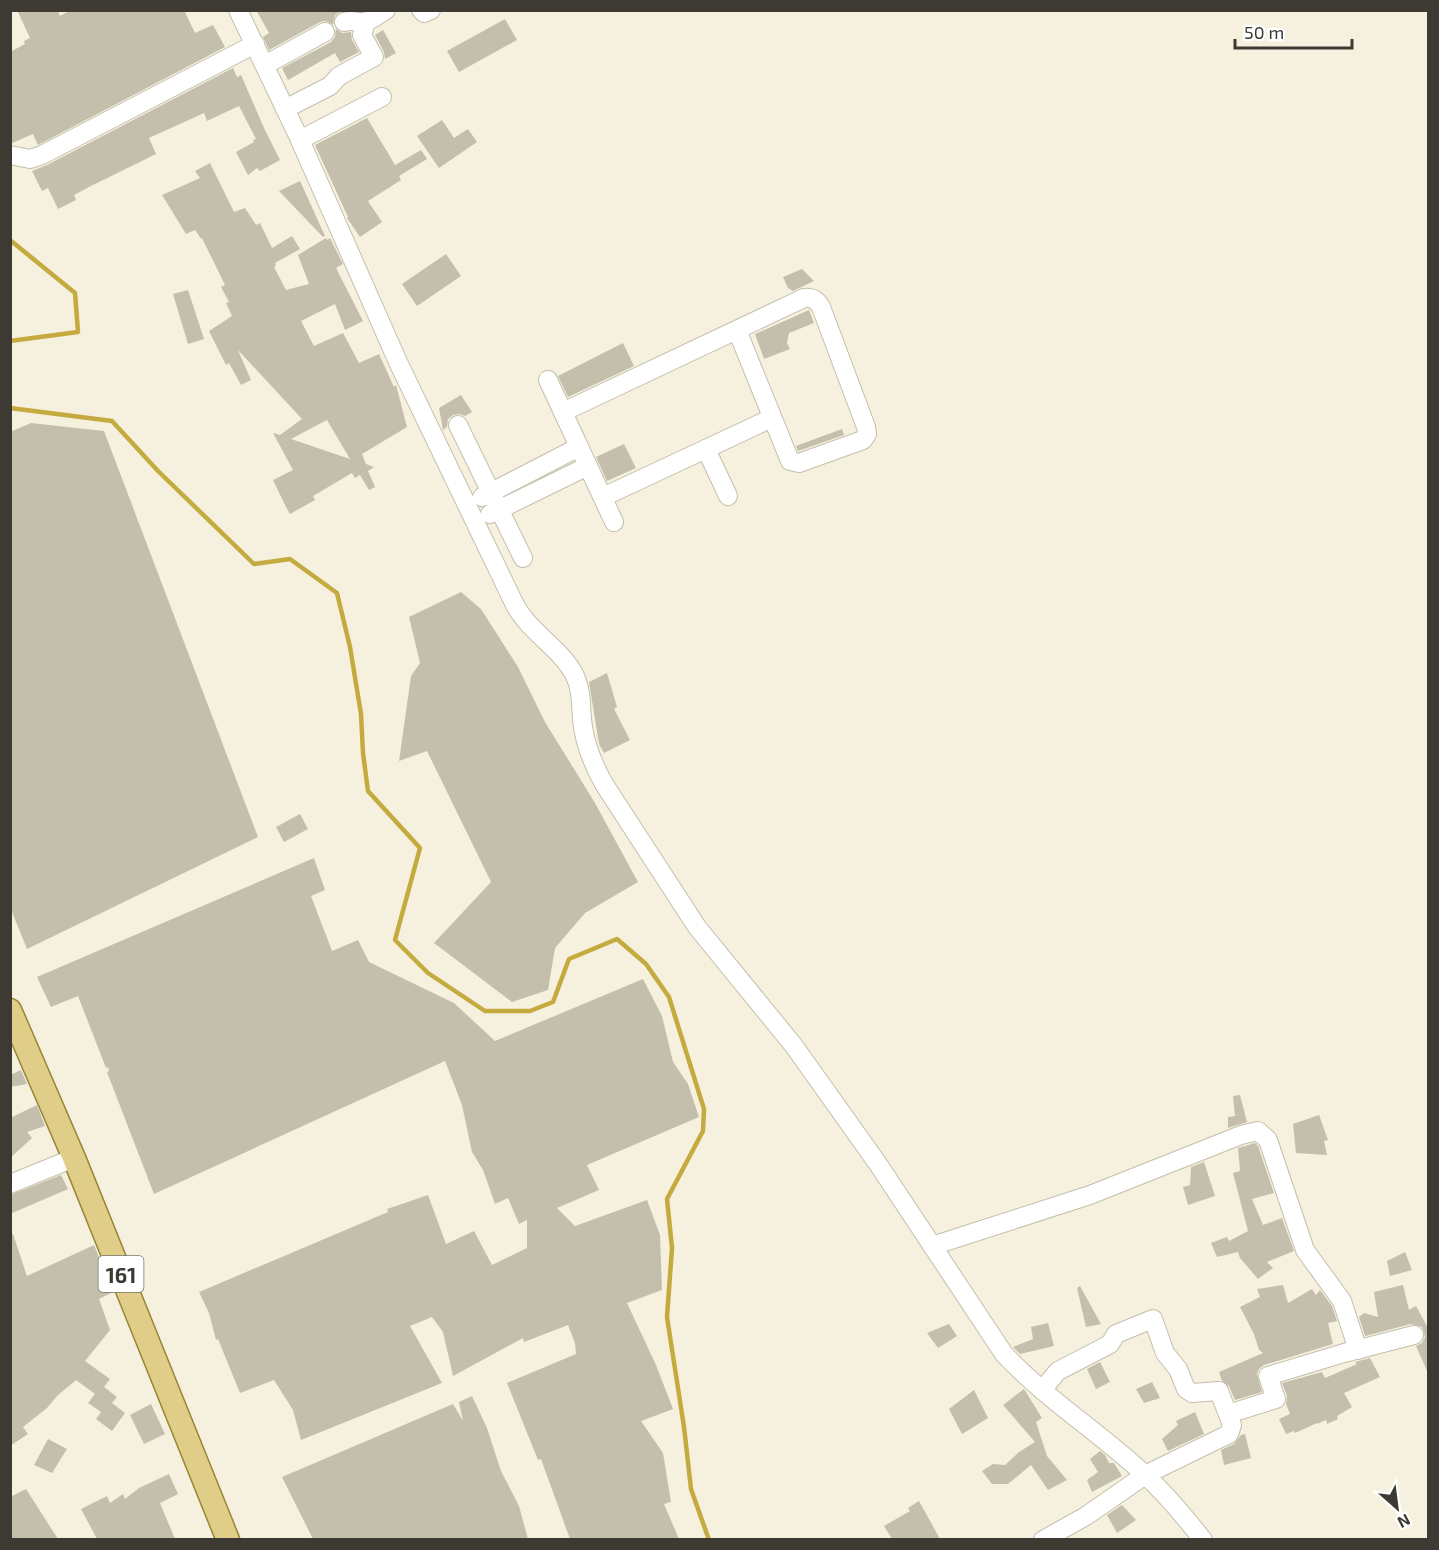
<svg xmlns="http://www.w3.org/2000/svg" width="1439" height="1550" font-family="'Exo 2',sans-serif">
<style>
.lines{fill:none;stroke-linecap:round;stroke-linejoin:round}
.stream{stroke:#c4aa3f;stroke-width:4.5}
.building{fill:#c4bfad;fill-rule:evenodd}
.minor-casing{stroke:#c3bfac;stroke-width:20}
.major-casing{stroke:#998537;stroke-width:25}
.minor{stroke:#fff;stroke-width:18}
.major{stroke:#e0ce88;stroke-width:22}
.labels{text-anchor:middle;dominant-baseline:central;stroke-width:4.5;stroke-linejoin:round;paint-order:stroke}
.shield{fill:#fff;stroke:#767570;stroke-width:1.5}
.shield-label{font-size:21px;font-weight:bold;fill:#3c3a33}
</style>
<rect width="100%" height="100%" fill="#f6f1de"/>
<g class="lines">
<g class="stream">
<path d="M10 240 75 293 78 332 10 341"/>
<path d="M10 408 112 421 158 471 254 564 290 559 337 593 350 647 361 714 363 753 368 791 420 848 395 940 428 973 485 1011H530L553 1002 569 959 617 939 646 964 669 997 704 1109 703 1131 667 1199 672 1248 667 1317 684 1427 691 1489 709 1540"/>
</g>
</g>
<g class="building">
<path d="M17 10H58L60 16 71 10H184L195 33 213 25 225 47 38 145 33 134 10 144V52L25 44 24 41 30 38Z"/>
<path d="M256 10H343L335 15 333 25 326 21 320 22 269 50 263 37 269 33Z"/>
<path d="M505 19 517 40 459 72 447 51Z"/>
<path d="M336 29 342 33 351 32 352 40 359 52 340 62 335 53 288 80 282 68 331 42 335 37Z"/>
<path d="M383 30 396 53 385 59 384 52 375 35Z"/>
<path d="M233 68 237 77 241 75 264 128 280 160 260 171 257 168 248 175 236 152 254 142 253 140 256 139 239 106 207 121 204 113 149 138 156 154 89 187 74 195 76 200 58 209 48 188 42 191 32 171 47 165Z"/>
<path d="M367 118 395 165 421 150 427 159 399 176 401 180 368 201 382 222 360 237 347 218 348 217 315 145Z"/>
<path d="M442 120 454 138 468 129 477 142 439 168 417 136Z"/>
<path d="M210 163 234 212 245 208 256 225 260 223 272 248 292 236 300 249 275 263 276 266 274 267 286 290 309 284 298 255 326 238 327 240 330 238 343 264 336 268 363 321 345 330 335 304 301 321 314 346 343 333 359 363 379 354 394 387 396 385 407 427 362 454 366 464 374 467 368 471 375 487 369 490 360 475 355 478 352 473 313 496 315 500 290 514 286 507 273 480 293 470 273 433 280 435 302 419 238 350 251 380 241 385 229 363 226 365 209 331 232 316 226 303 229 302 221 287 225 285 202 238 201 239 195 230 186 234 162 195 200 178 195 171ZM327 420 350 459 291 439Z"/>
<path d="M300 181 325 236 323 237 279 191Z"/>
<path d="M446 254 461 276 417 306 402 284Z"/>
<path d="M802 269 814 281 793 291 788 288 783 277Z"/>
<path d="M188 290 204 339 188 344 173 294Z"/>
<path d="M809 310 814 323 789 333 787 343 790 349 764 359 755 334Z"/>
<path d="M623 343 634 366 568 397 558 376Z"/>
<path d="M461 395 472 412 465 416 459 414 453 415 448 419 447 427 443 430 439 408Z"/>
<path d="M31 423 104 431 258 837 27 949 10 907V432Z"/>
<path d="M842 429 844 435 798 451 796 446Z"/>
<path d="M624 444 636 468 607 481 596 457Z"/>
<path d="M461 592 481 609 518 667 545 722 595 803 638 882 585 913 555 948 548 990 512 1002 434 943 491 882 427 751 399 761 411 676 420 663 409 617Z"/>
<path d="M607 673 617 707 614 709 630 740 604 753 599 744 589 682Z"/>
<path d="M300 814 308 829 284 842 276 827Z"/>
<path d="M314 858 325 890 311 896 332 951 358 940 369 962 454 1003 495 1041 643 979 662 1016 673 1062 688 1084 699 1117 587 1165 599 1190 557 1208 575 1226 647 1200 660 1235 662 1290 627 1303 656 1365 673 1409 641 1421 663 1453 671 1502 664 1504 679 1539H570L541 1459 538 1460 507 1383 576 1354 575 1343 568 1325 524 1342 523 1338 453 1376 443 1332 432 1317 410 1326 442 1383 301 1440 293 1410 274 1380 240 1393 218 1339 216 1340 209 1313 199 1292 388 1212 387 1209 428 1195 446 1244 474 1231 492 1265 527 1248V1220L519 1224 508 1198 495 1204 483 1170 472 1152 462 1105 445 1061 154 1194 107 1072 109 1071 108 1067 106 1068 78 996 51 1007 37 977Z"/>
<path d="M21 1070 27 1084 10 1087V1075Z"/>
<path d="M1240 1095 1247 1122 1228 1128V1117L1235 1116 1233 1096Z"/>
<path d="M37 1105 45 1126 27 1132 32 1138 10 1158V1118Z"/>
<path d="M1319 1115 1328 1140 1324 1141 1327 1155 1296 1153 1293 1124Z"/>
<path d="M1255 1143 1258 1146 1274 1193 1252 1199 1263 1225 1282 1218 1294 1251 1267 1262 1273 1268 1258 1279 1240 1258 1238 1252 1217 1257 1211 1243 1227 1237 1229 1241 1248 1231 1233 1173 1240 1171 1238 1148Z"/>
<path d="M1204 1162 1215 1196 1188 1205 1183 1187 1190 1185 1191 1167Z"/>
<path d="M61 1175 68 1189 10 1214V1195Z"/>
<path d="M10 1234H13L27 1276 94 1245 113 1292 99 1299 110 1330 85 1361 110 1379 104 1387 117 1397 112 1403 125 1413 112 1431 96 1419 101 1412 88 1403 95 1394 76 1380 57 1396 47 1408 23 1427 28 1434 10 1446Z"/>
<path d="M1405 1252 1412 1270 1390 1276 1387 1261Z"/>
<path d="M1283 1285 1288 1303 1312 1289 1316 1295 1320 1290 1332 1306 1337 1321 1328 1323 1333 1344 1264 1365 1259 1369 1257 1374 1262 1392 1235 1400 1229 1386 1222 1381 1219 1372 1263 1353 1259 1350 1254 1334 1240 1307 1260 1297 1257 1289Z"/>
<path d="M1403 1285 1409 1310 1416 1306 1428 1328V1373L1416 1346 1422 1343 1425 1337 1422 1327 1411 1324 1365 1336 1359 1317 1364 1313 1378 1317 1374 1292Z"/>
<path d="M1080 1286 1101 1324 1086 1327 1077 1288Z"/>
<path d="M1048 1323 1054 1346 1020 1354 1013 1347 1033 1339 1031 1327Z"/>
<path d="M949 1324 957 1336 938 1348 927 1333Z"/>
<path d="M1370 1358 1380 1377 1344 1393 1352 1407 1337 1416 1338 1419 1327 1424 1326 1420 1317 1424V1423L1295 1433 1294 1431 1286 1434 1279 1419 1290 1414 1286 1404 1287 1396 1282 1383 1322 1372 1325 1378 1357 1364 1355 1362Z"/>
<path d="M1100 1362 1110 1382 1096 1389 1087 1369Z"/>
<path d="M1152 1382 1160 1398 1144 1403 1136 1389Z"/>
<path d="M1024 1389 1042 1418 1036 1422 1047 1456 1067 1480 1048 1490 1031 1465 1008 1484H992L982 1471 993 1464 1005 1465 1019 1452 1035 1442 1003 1405Z"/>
<path d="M974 1390 988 1418 962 1434 949 1409Z"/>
<path d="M472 1396 487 1428 501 1471 519 1506 528 1539H313L282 1477 453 1404 463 1421 459 1402Z"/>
<path d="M151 1404 165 1434 144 1444 130 1415Z"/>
<path d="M1195 1412 1204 1434 1168 1451 1162 1439 1178 1425 1176 1421Z"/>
<path d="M1245 1434 1251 1458 1224 1465 1221 1450 1234 1444 1241 1435Z"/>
<path d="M48 1439 67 1449 52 1473 34 1465Z"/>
<path d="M1100 1451 1105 1455 1109 1463H1114L1122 1476 1092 1492 1087 1480 1098 1472 1090 1459Z"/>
<path d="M169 1474 178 1494 160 1503 175 1539H97L81 1509 107 1496 110 1503 123 1494 125 1499 139 1488Z"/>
<path d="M26 1489 58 1539H10V1497Z"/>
<path d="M919 1501 940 1539H892L884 1526 910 1511 908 1508Z"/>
<path d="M1122 1505 1136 1520 1117 1533 1107 1515Z"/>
</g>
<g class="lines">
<g class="minor-casing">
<g id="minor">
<path d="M238 10 300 140 398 362 515 605C530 633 561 648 575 676 583 693 580 709 583 727 586 747 594 766 604 784L697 927 794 1046 878 1164 1004 1354C1046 1399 1099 1432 1144 1474 1166 1494 1185 1517 1203 1540"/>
<path d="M421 10 424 13 431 10"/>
<path d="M344 22C351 19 356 23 364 22 371 21 379 14 386 10"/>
<path d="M265 65 325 32"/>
<path d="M285 109 330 86 339 76 374 57 362 35 366 22"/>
<path d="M300 140 382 97"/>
<path d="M10 155 30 159 42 155 255 44"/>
<path d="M548 380 614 522"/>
<path d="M563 412 804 298C813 297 817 300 821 307L866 427 867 434 863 440 799 463 790 461 737 330"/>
<path d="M458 425 523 558"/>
<path d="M706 449 728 496"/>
<path d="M482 497 579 447"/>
<path d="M603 497 772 418"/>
<path d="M490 514 588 466"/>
<path d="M10 1184 74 1158"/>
<path d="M932 1246 1090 1195 1241 1135 1258 1131 1268 1140 1305 1250 1342 1301 1358 1350"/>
<path d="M1042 1390 1058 1371 1110 1344 1116 1334 1153 1319 1165 1353 1178 1369 1186 1389 1192 1393 1219 1391 1232 1425 1229 1434 1145 1475 1086 1516 1043 1540"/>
<path d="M1228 1414 1276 1399 1268 1376 1344 1353 1414 1335"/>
</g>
</g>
<g class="major-casing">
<path id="major" d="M10 1010 74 1158 228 1540"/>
</g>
<use href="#minor" class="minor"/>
<use href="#major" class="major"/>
</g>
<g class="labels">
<rect class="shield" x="98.5" y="1256" width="45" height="36" rx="4.5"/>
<g class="shield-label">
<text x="121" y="1274">161</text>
</g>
</g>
<rect width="1439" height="1550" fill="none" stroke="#3c3a33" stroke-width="24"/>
<g transform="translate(1397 1508) rotate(152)" stroke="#ffffff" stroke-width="4.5" paint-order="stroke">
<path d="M0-4.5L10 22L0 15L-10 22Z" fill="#3c3a33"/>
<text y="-9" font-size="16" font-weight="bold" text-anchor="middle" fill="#3c3a33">N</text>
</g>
<path d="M1235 39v9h117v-9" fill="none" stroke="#3c3a33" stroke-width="3"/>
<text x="1244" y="39" font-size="18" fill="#3c3a33" stroke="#ffffff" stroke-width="4.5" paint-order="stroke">50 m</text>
</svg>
